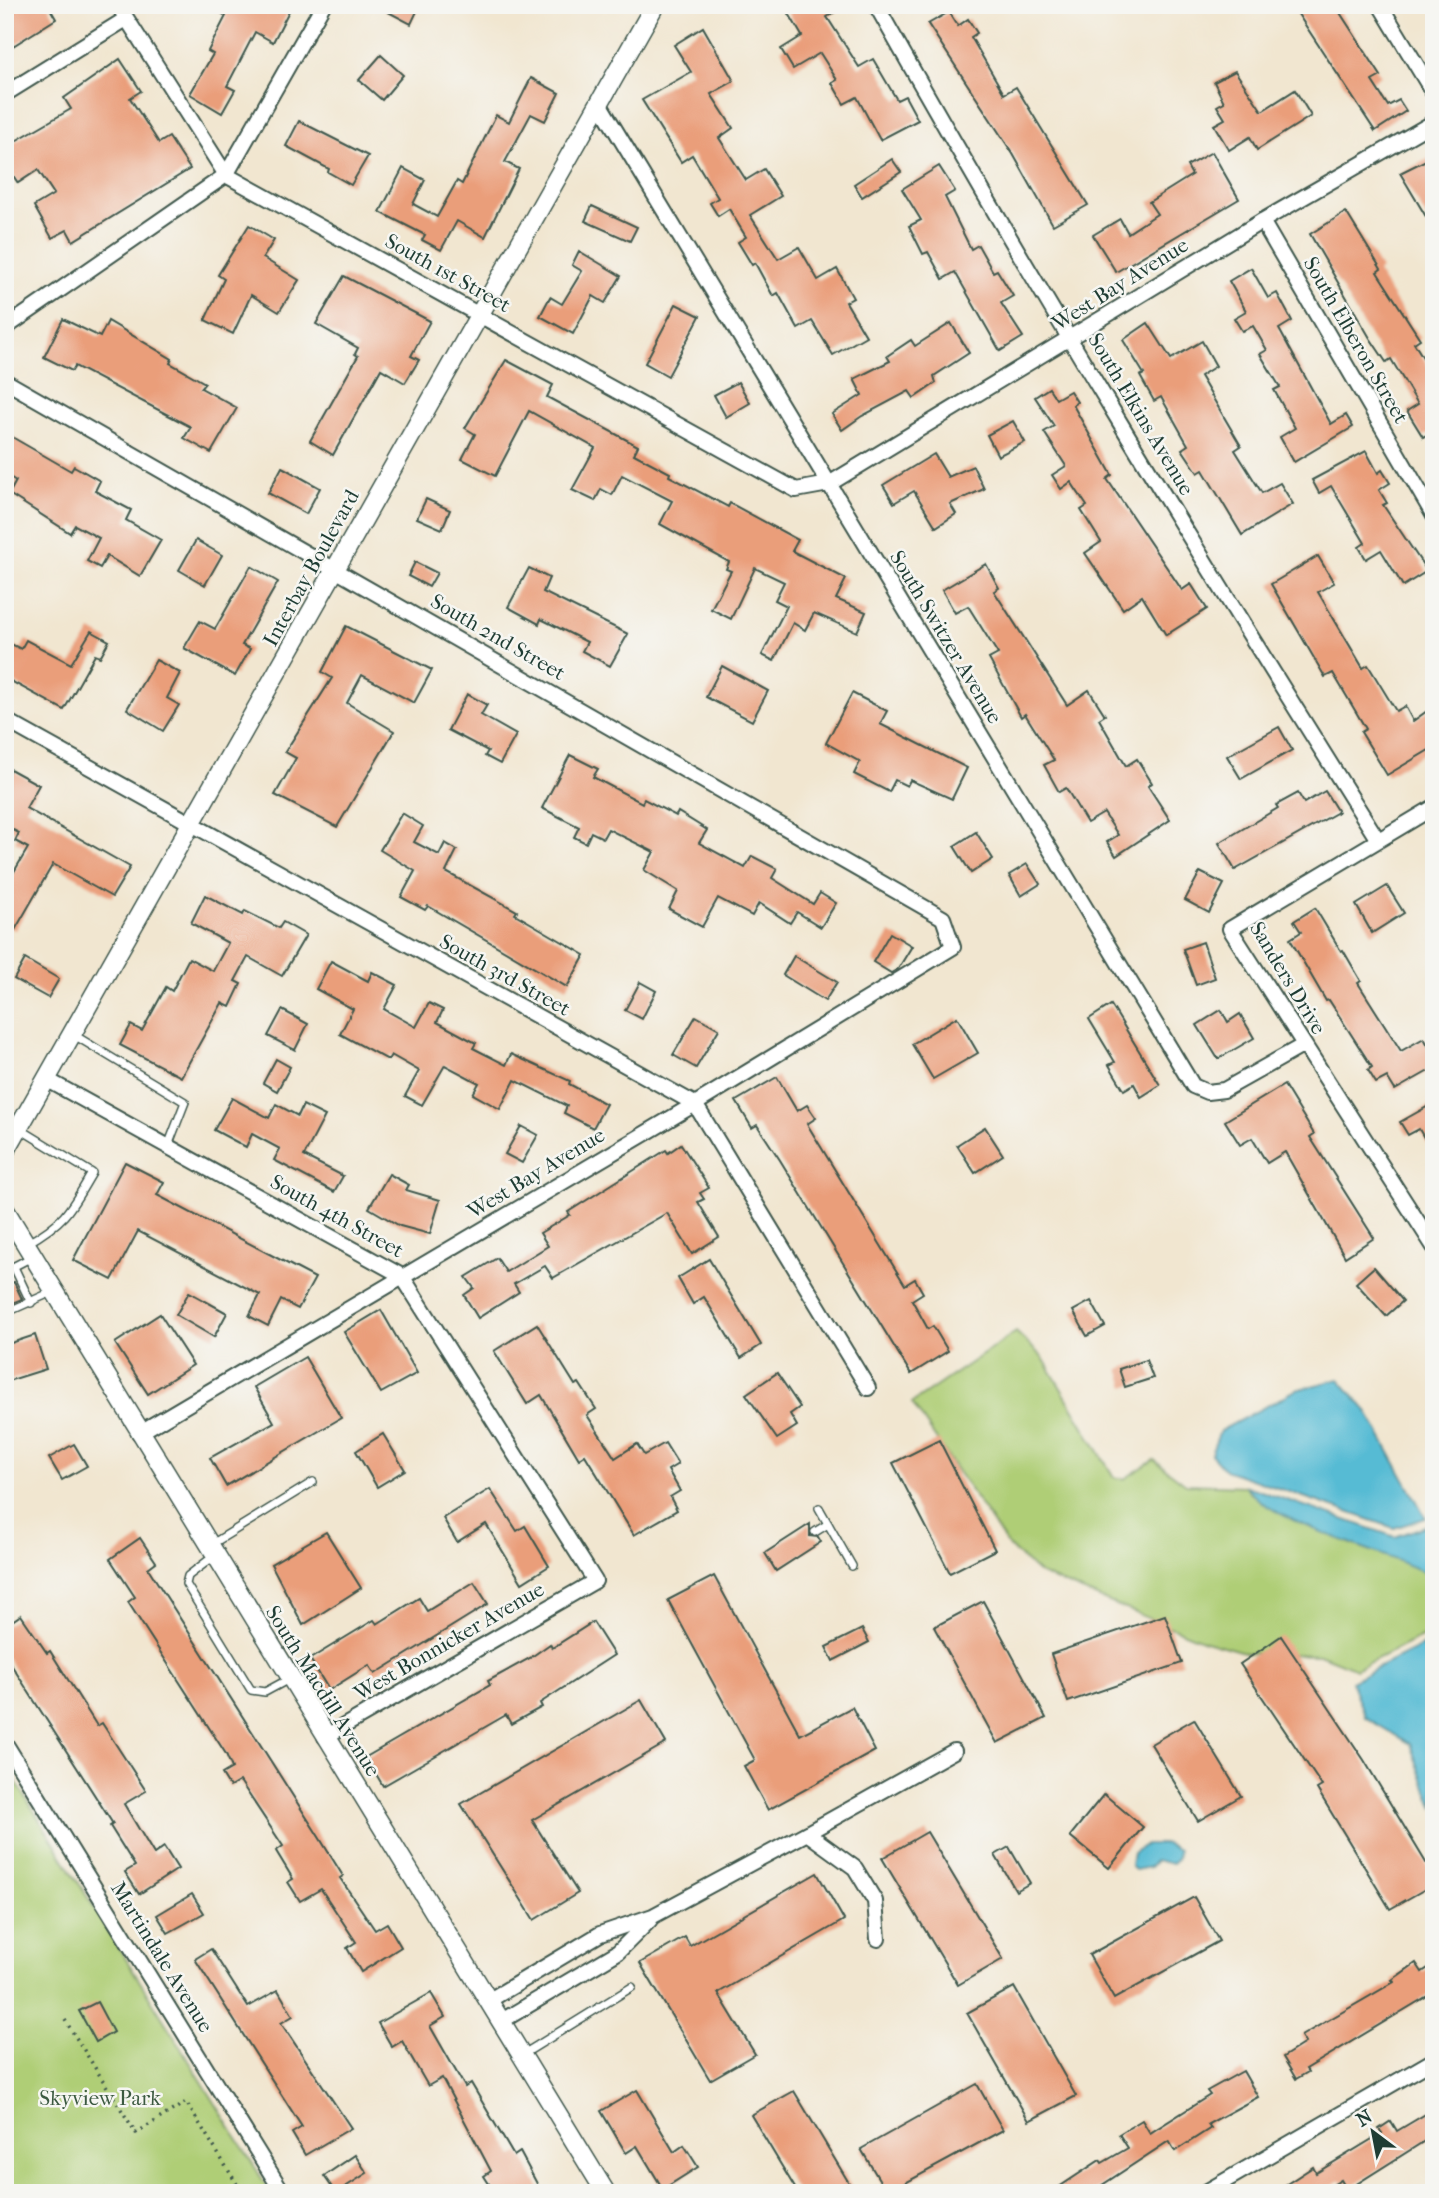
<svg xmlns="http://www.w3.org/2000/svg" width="1439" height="2198" font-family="'IM FELL French Canon',serif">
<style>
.green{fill:#afce76;stroke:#678655;stroke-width:2}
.water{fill:#56bbd4;stroke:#3a7c84;stroke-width:2}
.building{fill:#ea9e7a}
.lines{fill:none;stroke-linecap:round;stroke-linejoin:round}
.service-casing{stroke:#3e564b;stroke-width:10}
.minor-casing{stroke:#3e564b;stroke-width:18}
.tertiary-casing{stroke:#3e564b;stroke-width:21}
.path{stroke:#3e564b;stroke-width:3.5;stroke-dasharray:2 5;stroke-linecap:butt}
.service{stroke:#fff;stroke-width:7}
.minor{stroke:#fff;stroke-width:14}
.tertiary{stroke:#fff;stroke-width:18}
.labels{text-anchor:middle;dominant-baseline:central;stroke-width:5;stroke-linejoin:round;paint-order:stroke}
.street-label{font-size:21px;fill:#1f3d34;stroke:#f6f6f2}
.park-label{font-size:21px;fill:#3c5a41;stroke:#f6f6f2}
</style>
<rect width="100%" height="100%" fill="#f6f6f2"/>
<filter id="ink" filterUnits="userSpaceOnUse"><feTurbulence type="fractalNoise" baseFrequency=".0143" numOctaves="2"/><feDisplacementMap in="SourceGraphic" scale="14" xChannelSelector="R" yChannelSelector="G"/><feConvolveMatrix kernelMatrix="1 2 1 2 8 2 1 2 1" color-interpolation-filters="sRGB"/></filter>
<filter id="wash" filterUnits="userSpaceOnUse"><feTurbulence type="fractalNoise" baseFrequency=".00686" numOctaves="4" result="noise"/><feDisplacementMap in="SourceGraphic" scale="28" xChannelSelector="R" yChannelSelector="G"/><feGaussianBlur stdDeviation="1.57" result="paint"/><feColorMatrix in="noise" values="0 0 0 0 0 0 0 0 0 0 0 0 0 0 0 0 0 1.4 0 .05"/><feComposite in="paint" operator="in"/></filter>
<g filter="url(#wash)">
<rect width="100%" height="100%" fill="#f1e6d0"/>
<g class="green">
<path d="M1016 1332 1043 1358 1114 1477 1124 1479 1154 1460 1186 1484 1246 1486 1250 1493 1352 1544 1413 1565 1434 1578V1631L1356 1669 1322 1655 1247 1653 1202 1640 1040 1574 1008 1546 912 1403Z"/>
<path d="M5 1764 271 2193H5Z"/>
</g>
<g class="water">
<path d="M1339 1379 1367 1411 1426 1518 1394 1528 1225 1470 1211 1454 1220 1431 1296 1390Z"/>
<path d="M1246 1486 1395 1537 1434 1523V1578C1389 1550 1271 1526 1246 1486Z"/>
<path d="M1434 1640V1809L1410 1744 1365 1717 1351 1681Z"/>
<path d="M1146 1844H1165L1178 1850 1177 1859 1172 1864 1156 1860 1150 1867 1135 1870 1131 1865 1133 1853Z"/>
</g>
<g id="blocks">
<g class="building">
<path d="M5 5H48L56 19 5 51Z"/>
<path d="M207 5H292L273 42 255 32 227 86 235 90 222 113 190 94 213 54 208 51 226 16Z"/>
<path d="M375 5H420L411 24Z"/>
<path d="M784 5H847L827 17 859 67 873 59 897 100 905 96 918 120 880 140 857 97 844 104 832 83 837 80 820 53 793 69 781 49 802 36Z"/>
<path d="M1292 5H1335L1381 76 1372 81 1388 106 1399 100 1406 111 1375 131Z"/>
<path d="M949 12 958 26 968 19 977 33 971 37 1004 94 1016 87 1088 205 1053 225 1013 154 928 24Z"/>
<path d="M703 27 734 81 711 94 733 128 719 138 746 180 764 169 781 196 750 215 778 259 799 247 818 280 837 269 853 298 846 302 866 336 833 355 812 321 798 329 778 293 773 296 755 263 752 265 738 242 746 237 729 209 718 216 710 203 718 198 692 155 681 162 642 100 691 72 674 45Z"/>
<path d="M381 55 403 75 382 100 359 80Z"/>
<path d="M120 59 141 91 130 98 159 143 169 137 190 169 73 241 67 230 52 238 34 206 54 194 38 170 18 183 5 163V147L71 109 64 98Z"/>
<path d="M1235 71 1262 111 1295 90 1311 116 1257 150 1250 137 1229 150 1214 125 1225 119 1217 106 1224 102 1214 82Z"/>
<path d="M531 78 559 93 545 121 531 114 505 162 519 169 485 237 457 221 441 250 422 240 425 235 380 212 403 168 425 180 413 204 437 217 457 181 462 184 496 115 509 122Z"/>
<path d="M299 121 368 156 351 185 328 172 329 169 286 146Z"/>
<path d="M1212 152 1239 199 1116 272 1093 235 1120 219 1128 233 1157 214 1149 202 1192 175 1187 166Z"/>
<path d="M1434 156V230L1400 173Z"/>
<path d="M892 159 901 172 862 197 854 184Z"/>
<path d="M939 166 955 191 945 197 971 249 978 245 993 272 997 270 1013 296 1001 303 1023 337 1000 351 955 272 943 279 928 252 923 254 909 226 921 220 902 189Z"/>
<path d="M592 206 637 227 630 241 585 221Z"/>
<path d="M1346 212 1381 269 1377 272 1420 339 1414 343 1434 375V430L1423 437 1407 411 1418 404 1391 359 1386 362 1370 338 1310 234Z"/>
<path d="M249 225 274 240 263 258 299 280 279 312 251 295 233 334 205 320 224 279 218 275Z"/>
<path d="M579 251 621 276 605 303 593 296 573 334 540 316 550 297 562 304 582 271 572 265Z"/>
<path d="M1251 268 1268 298 1277 293 1292 321 1279 329 1331 424 1346 415 1353 427 1294 462 1280 437 1295 428 1274 390 1280 387 1260 354 1267 350 1253 326 1242 331 1234 318 1246 311 1229 281Z"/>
<path d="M344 276 430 321 411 356 419 360 405 383 381 369 333 455 310 441 358 356 355 354 358 348 316 324Z"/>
<path d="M676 304 700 316 668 376 645 363Z"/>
<path d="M63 319 100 337 108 321 172 359 170 363 205 383 201 388 237 408 211 453 184 438 191 427 75 366 72 371 44 357Z"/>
<path d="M951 323 969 353 934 376 936 383 914 398 909 391 862 416 842 430 832 414 862 395 854 379 890 361 887 356 911 340 915 346Z"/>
<path d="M1148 323 1171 359 1202 341 1216 366 1200 376 1241 446 1235 450 1262 493 1280 483 1293 504 1242 535 1203 470 1198 473 1182 449 1188 445 1161 397 1154 401 1140 376 1144 374 1123 340Z"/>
<path d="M506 360 553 385 547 397 638 446 634 454 670 473 669 476 728 507 730 503 798 540 792 551 846 579 836 599 866 612 857 632 814 613 805 630 793 623 774 661 762 655 787 606 775 600 784 582 755 568 731 619 711 609 731 571 726 569 729 562 660 524 672 501 622 475 612 495 601 489 595 501 572 490 595 448 529 411 495 476 462 459 475 434 465 428Z"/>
<path d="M738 382 750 403 726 417 714 395Z"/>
<path d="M1049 388 1056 399 1070 391 1077 402 1073 405 1112 475 1107 479 1182 590 1191 584 1207 609 1166 635 1142 596 1123 609 1085 553 1101 542 1081 510 1087 506 1071 482 1061 489 1052 475 1066 466 1044 432 1054 426 1035 397Z"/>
<path d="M1013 421 1025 442 998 456 987 435Z"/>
<path d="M5 433 71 471 74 466 100 481 95 491 131 510 126 520 161 540 140 576 107 556 100 568 87 561 99 538 75 525 70 533 9 494 16 481 5 474Z"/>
<path d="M1366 451 1378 473 1382 470 1390 483 1379 490 1387 503 1383 505 1427 571 1403 586 1381 550 1366 559 1359 547 1365 543 1331 486 1319 493 1312 480Z"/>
<path d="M934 454 948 477 973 466 984 489 950 504 956 514 936 527 914 491 894 503 883 485Z"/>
<path d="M282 467 320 488 306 514 268 493Z"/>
<path d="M426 499 450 510 442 529 417 518Z"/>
<path d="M196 540 222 555 205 585 179 570Z"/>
<path d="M1318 556 1334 583 1318 592 1363 668 1368 665 1396 711 1405 706 1413 721 1434 706V747L1387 775 1361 732 1366 729 1333 673 1325 677 1271 584Z"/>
<path d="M415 562 437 573 429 587 408 576Z"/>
<path d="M986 564 999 588 994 591 1067 705 1089 690 1105 715 1099 719 1126 766 1137 759 1152 783 1148 786 1170 820 1116 856 1107 842 1118 835 1104 813 1087 823 1066 788 1059 792 1044 765 1054 760 1025 714 1021 717 989 659 998 654 968 606 955 613 942 590Z"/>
<path d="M251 566 278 582 242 645 250 649 235 676 184 648 200 621 215 629Z"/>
<path d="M529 568 549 578 543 592 628 634 610 666 582 651 587 642 541 619 539 624 508 607Z"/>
<path d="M346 626 432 670 414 703 362 675 347 703 394 731 337 827 275 795 296 758 285 752 332 678 322 672Z"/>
<path d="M91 631 109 641 100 657 95 655 64 710 5 678V641L21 649 26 640 71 664Z"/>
<path d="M156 660 180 673 167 698 179 705 163 731 127 709Z"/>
<path d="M722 666 768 691 752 721 706 697Z"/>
<path d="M852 693 887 711 880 724 967 768 952 799 910 780 907 786 895 780 889 792 854 774 860 762 826 743Z"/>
<path d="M467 694 487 705 481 715 516 735 500 764 485 756 488 751 448 730Z"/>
<path d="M1279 727 1292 750 1241 779 1227 756Z"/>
<path d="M570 755 598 769 593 777 642 803 644 799 676 816 678 812 707 830 699 843 745 868 752 856 777 869 772 878 813 904 820 893 836 903 821 927 797 912 790 923 759 903 752 916 718 898 702 927 669 909 678 891 644 870 654 852 608 829 603 838 591 832 586 843 574 837 579 827 542 808Z"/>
<path d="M10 769 39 785 26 808 130 867 112 897 53 864 15 930 5 925V887L28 848 15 841 19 833 5 826V778Z"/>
<path d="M1325 791 1338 812 1235 870 1219 843 1278 808 1276 805 1298 793 1304 803Z"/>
<path d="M402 813 423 826 414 842 439 855 445 843 457 850 446 872 517 911 515 914 585 955 567 987 428 906 425 910 401 897 415 871 380 850Z"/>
<path d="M976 832 993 859 971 873 954 846Z"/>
<path d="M1027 864 1040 884 1021 896 1009 875Z"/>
<path d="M1200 872 1224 884 1209 913 1185 900Z"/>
<path d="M1387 886 1404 913 1372 933 1356 905Z"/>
<path d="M205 895 243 915 245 911 279 928 283 922 306 935 282 976 248 957 235 981 241 984 230 1007 222 1003 181 1077 120 1045 131 1025 142 1031 166 987 172 991 189 958 213 971 228 943 191 923Z"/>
<path d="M1315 908 1341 951 1343 950 1361 981 1358 983 1401 1051 1424 1038 1434 1056V1068L1395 1090 1387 1077 1376 1083 1368 1070 1372 1067 1329 1000 1326 1001 1290 939 1301 932 1294 921Z"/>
<path d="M890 933 912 946 898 969 891 973 873 962Z"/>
<path d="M1203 942 1215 978 1196 985 1183 949Z"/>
<path d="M794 956 837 982 825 1001 783 975Z"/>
<path d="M25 959 59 979 48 998 14 979Z"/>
<path d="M331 961 368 981 372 972 397 985 384 1009 416 1027 429 1003 443 1010 437 1022 476 1043 473 1048 506 1065 511 1054 570 1081 569 1084 606 1104 593 1128 564 1113 567 1106 515 1080 500 1109 473 1094 479 1083 445 1065 422 1105 405 1096 419 1071 391 1055 388 1060 340 1034 353 1009 316 989Z"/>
<path d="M640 982 656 991 642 1019 625 1010Z"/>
<path d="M1111 1005 1160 1085 1141 1097 1134 1084 1124 1090 1109 1065 1115 1062 1089 1019Z"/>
<path d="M282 1010 308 1024 295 1050 268 1036Z"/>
<path d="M1221 1010 1228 1022 1240 1014 1254 1038 1218 1059 1197 1025Z"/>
<path d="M696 1016 719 1029 696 1068 673 1055Z"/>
<path d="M957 1017 978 1053 933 1079 912 1044Z"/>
<path d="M276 1059 290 1067 277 1091 263 1083Z"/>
<path d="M777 1077 797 1111 807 1105 816 1118 807 1124 905 1285 915 1279 923 1293 912 1300 928 1329 933 1326 948 1351 911 1374 780 1160 757 1125 752 1128 736 1101Z"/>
<path d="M1284 1085 1314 1134 1310 1137 1374 1238 1345 1257 1285 1152 1267 1163 1252 1138 1240 1145 1225 1121Z"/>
<path d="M232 1098 269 1118 276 1104 298 1116 303 1105 325 1116 304 1156 343 1176 334 1192 274 1160 280 1149 252 1134 246 1147 214 1130Z"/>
<path d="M1434 1103V1155L1419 1129 1408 1135 1400 1122Z"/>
<path d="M521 1126 538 1135 522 1163 505 1154Z"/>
<path d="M985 1127 1003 1155 975 1173 957 1145Z"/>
<path d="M681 1144 709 1188 700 1193 704 1199 698 1202 719 1237 692 1254 667 1213 553 1278 545 1266 514 1284 519 1292 478 1318 464 1295 474 1288 466 1277 497 1258 506 1272 548 1246 540 1233 570 1215 568 1212 666 1150 668 1153Z"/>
<path d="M125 1162 164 1182 157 1195 315 1278 298 1309 281 1300 268 1326 249 1316 260 1295 138 1231 112 1280 73 1260Z"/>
<path d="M389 1174 409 1185 406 1190 440 1200 430 1234 400 1226 369 1208Z"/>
<path d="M709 1259 761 1345 741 1358 704 1297 693 1304 678 1278Z"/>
<path d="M1374 1267 1403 1301 1386 1316 1356 1283Z"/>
<path d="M14 1282 22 1299 5 1306V1285Z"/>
<path d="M189 1292 227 1313 214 1337 176 1315Z"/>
<path d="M1091 1301 1105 1326 1087 1336 1073 1311Z"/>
<path d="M381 1310 417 1373 381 1393 344 1332Z"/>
<path d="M160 1314 193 1365 148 1394 115 1343Z"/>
<path d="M537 1324 575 1385 579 1383 596 1409 587 1415 615 1458 637 1444 644 1455 665 1443 678 1464 668 1470 680 1491 670 1497 677 1510 634 1535 585 1455 579 1459 541 1395 527 1404 494 1351Z"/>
<path d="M35 1335 46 1369 5 1382V1345Z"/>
<path d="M305 1357 341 1418 226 1486 210 1458 274 1422 254 1387Z"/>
<path d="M1146 1360 1153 1378 1125 1387 1119 1369Z"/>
<path d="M777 1373 800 1407 790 1414 797 1426 777 1439 746 1394Z"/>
<path d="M383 1434 405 1470 377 1487 356 1451Z"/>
<path d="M939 1440 995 1550 950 1573 893 1463Z"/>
<path d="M74 1444 87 1466 62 1480 49 1458Z"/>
<path d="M490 1489 517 1531 525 1526 549 1566 522 1583 486 1524 457 1542 443 1518Z"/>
<path d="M810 1524V1536L818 1537 821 1542 776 1571 765 1553Z"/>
<path d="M326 1532 361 1588 303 1625 271 1564Z"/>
<path d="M140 1538 156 1562 148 1568 319 1837 343 1876 340 1878 375 1930 387 1923 401 1947 361 1972 347 1948 356 1942 321 1889 300 1901 288 1882 293 1879 276 1851 283 1846 240 1781 230 1787 222 1774 232 1768 226 1754 128 1602 135 1597 110 1559Z"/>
<path d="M714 1576 800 1735 852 1707 875 1751 768 1810 744 1766 755 1760 668 1600Z"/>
<path d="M474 1582 488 1604 375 1674 369 1665 329 1690 310 1659 374 1620 377 1624 419 1598 427 1611Z"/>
<path d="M983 1601 1046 1718 997 1743 934 1627Z"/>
<path d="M21 1615 47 1653 50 1651 97 1726 102 1723 146 1791 124 1804 154 1854 164 1847 178 1869 139 1894 125 1872 135 1866 110 1826 113 1824 5 1655V1626Z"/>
<path d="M1165 1615 1182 1663 1068 1702 1051 1654Z"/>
<path d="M593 1622 614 1655 540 1703 542 1707 511 1724 506 1715 383 1786 366 1757 490 1685 488 1681 530 1658 550 1644 552 1648Z"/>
<path d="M862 1629 869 1642 833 1661 826 1647Z"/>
<path d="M1281 1636 1364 1760 1434 1876V1884L1390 1909 1317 1789 1322 1786 1240 1664Z"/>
<path d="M641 1700 666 1743 532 1820 578 1893 534 1920 461 1804Z"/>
<path d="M1194 1719 1241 1796 1198 1821 1151 1744Z"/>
<path d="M1104 1794 1143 1827 1109 1868 1070 1836Z"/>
<path d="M927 1832 1003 1959 958 1985 882 1858Z"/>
<path d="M1009 1847 1030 1883 1016 1891 995 1855Z"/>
<path d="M817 1873 844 1920 718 1993 755 2054 710 2080 640 1963 685 1937 690 1946Z"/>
<path d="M192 1894 204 1913 168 1933 157 1915Z"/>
<path d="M1194 1897 1219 1941 1114 1999 1089 1955Z"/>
<path d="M211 1949 248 2007 278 1990 293 2016 281 2023 351 2128 305 2155 292 2133 302 2127 195 1959Z"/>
<path d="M1416 1963 1422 1972 1434 1964V1992L1306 2069 1308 2072 1296 2079 1283 2057 1305 2043 1301 2036 1394 1982 1392 1980Z"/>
<path d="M1014 1987 1076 2096 1029 2121 967 2013Z"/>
<path d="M431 1993 445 2017 430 2026 465 2087 471 2083 514 2156 520 2152 542 2193H495L484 2176 491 2171 442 2078 428 2086 402 2041 392 2047 378 2023Z"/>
<path d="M97 2002 113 2032 96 2042 79 2011Z"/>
<path d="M1243 2071 1258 2097 1208 2124 1211 2128 1175 2151 1169 2141 1090 2193H1050L1100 2160 1102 2163 1128 2148 1119 2134 1142 2120 1150 2133 1210 2095 1207 2091Z"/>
<path d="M977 2084 1003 2130 887 2193 861 2149Z"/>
<path d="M637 2090 674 2152 684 2145 698 2167 663 2189 637 2146 626 2153 601 2111Z"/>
<path d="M794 2091 855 2193H798L751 2115Z"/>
<path d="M1434 2109V2135L1347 2190 1341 2180 1320 2193H1273L1313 2167 1316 2173 1382 2133 1379 2129 1391 2121 1397 2131Z"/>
<path d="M355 2155 367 2173 336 2193 324 2176Z"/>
</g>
</g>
</g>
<g filter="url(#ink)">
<use href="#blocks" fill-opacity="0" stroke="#3e564b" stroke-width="2"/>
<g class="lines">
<g class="service-casing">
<g id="service">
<path d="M74 1035 185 1102 168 1146"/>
<path d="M20 1129 92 1173C70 1211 65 1222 26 1244"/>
<path d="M14 1267 31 1303"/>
<path d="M5 1271 32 1257"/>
<path d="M5 1313 52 1292"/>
<path d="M819 1508 852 1566"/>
<path d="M815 1532 828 1524"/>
<path d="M212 1544 313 1482"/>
<path d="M214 1556 188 1576 186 1584 251 1690 265 1692 289 1679"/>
<path d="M522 2055 632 1987"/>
</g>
</g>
<g class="minor-casing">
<g id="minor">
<path d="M118 5 226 175 796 490 829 484 1262 221 1434 122"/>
<path d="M876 5C1035 288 1205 565 1378 840"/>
<path d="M1380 5 1434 94"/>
<path d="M5 94 126 19"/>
<path d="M599 103 1193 1086 1207 1092 1224 1090 1304 1045"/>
<path d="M1262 221 1434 516"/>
<path d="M5 328 226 175 323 5"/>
<path d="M5 381 943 918 953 947 695 1104 139 1433"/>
<path d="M5 720 695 1104 868 1388"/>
<path d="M1434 807 1230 929 1434 1247"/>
<path d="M46 1079 402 1276 595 1581 325 1737"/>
<path d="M5 1743 283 2193"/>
<path d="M807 1833 954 1751"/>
<path d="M488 2001 600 1934 653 1916 807 1833 855 1868 875 1901 878 1939"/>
<path d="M500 2022 618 1952 650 1920"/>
<path d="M1204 2193 1434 2060"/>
</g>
</g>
<g class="tertiary-casing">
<g id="tertiary">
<path d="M5 1152 655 5"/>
<path d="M5 1210 606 2193"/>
</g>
</g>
<path class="path" d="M65 2020 136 2133 186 2102 240 2189"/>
<use href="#service" class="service"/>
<use href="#minor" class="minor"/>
<use href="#tertiary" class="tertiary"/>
</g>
</g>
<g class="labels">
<g class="street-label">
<text transform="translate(448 273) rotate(29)">South 1st Street</text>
<text transform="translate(1120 284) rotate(-32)">West Bay Avenue</text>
<text transform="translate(1356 340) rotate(60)">South Elberon Street</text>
<text transform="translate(1141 414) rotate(59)">South Elkins Avenue</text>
<text transform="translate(311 568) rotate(-61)">Interbay Boulevard</text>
<text transform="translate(498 637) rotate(30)">South 2nd Street</text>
<text transform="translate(946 637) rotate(59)">South Switzer Avenue</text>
<text transform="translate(505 975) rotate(29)">South 3rd Street</text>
<text transform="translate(1288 978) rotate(59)">Sanders Drive</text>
<text transform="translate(536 1173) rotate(-31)">West Bay Avenue</text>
<text transform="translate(337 1216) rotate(29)">South 4th Street</text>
<text transform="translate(449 1641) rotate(-30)">West Bonnicker Avenue</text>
<text transform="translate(323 1691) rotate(58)">South Macdill Avenue</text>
<text transform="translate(162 1957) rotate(58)">Martindale Avenue</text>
</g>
<g class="park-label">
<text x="100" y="2098">Skyview Park</text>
</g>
</g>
<rect width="1439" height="2198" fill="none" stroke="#f6f6f2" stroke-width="28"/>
<g transform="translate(1373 2132) rotate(328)" stroke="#f6f6f2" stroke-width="5" paint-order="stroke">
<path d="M0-5L12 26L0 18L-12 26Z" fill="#1f3d34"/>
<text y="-10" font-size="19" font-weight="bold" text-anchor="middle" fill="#1f3d34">N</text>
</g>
</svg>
